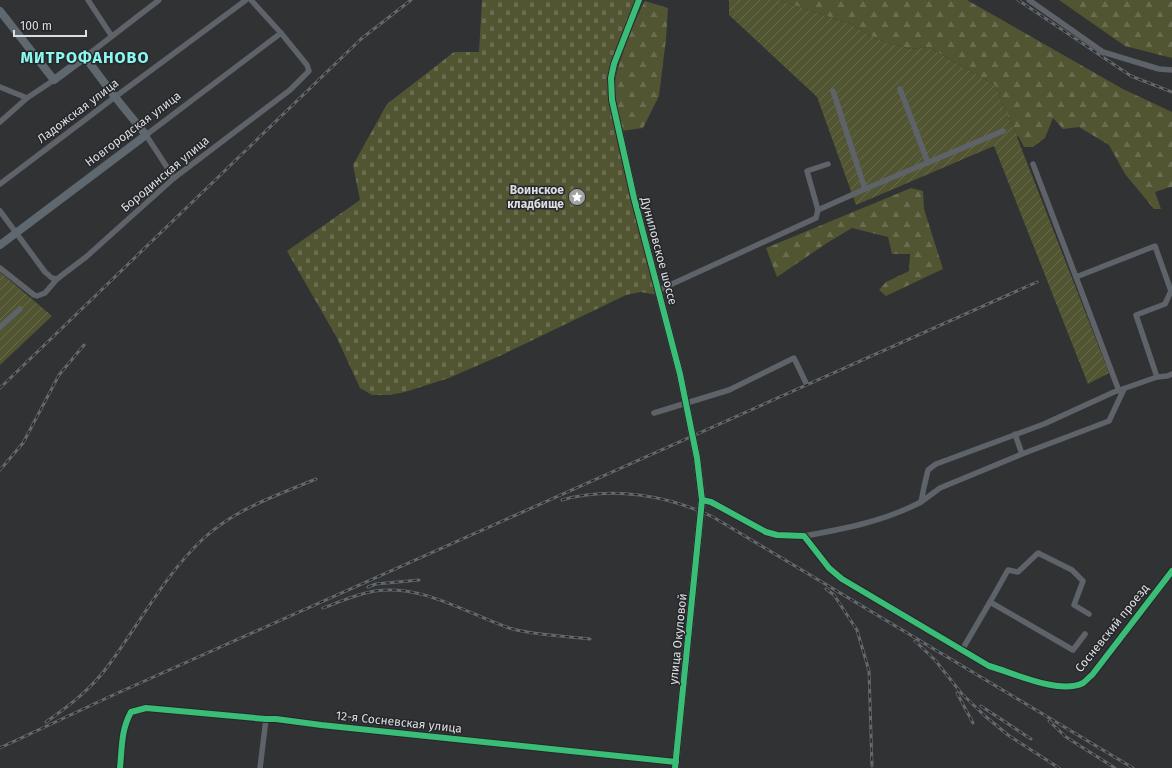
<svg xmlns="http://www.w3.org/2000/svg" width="1172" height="768" font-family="'Fira Sans',sans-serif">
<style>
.forest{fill:url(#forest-firs)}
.cemetery{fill:url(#cemetery-stones)}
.garden{fill:url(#garden-furrows)}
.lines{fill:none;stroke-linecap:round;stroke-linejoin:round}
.street{stroke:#5e636a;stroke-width:5.5}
.secondary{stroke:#5f676f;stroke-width:8}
.rail-casing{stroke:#63686c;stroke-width:3}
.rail{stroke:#25272b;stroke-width:1.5;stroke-dasharray:4.5;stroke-linecap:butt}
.cycleway-casing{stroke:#25272b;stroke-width:8}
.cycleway{stroke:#3abd76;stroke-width:6}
.labels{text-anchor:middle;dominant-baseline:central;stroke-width:3;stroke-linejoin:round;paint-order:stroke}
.street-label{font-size:12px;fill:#dddee1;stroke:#25272b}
.poi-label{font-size:12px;font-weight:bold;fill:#dddee1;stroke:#25272b;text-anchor:end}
.district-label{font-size:16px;font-weight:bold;letter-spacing:1px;fill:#8cf7ef;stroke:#25272b}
</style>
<defs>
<pattern id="forest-firs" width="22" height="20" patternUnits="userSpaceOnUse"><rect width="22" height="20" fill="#515532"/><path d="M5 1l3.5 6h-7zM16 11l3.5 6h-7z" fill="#6a6d4f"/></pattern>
<pattern id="cemetery-stones" width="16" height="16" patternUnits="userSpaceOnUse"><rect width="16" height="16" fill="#515532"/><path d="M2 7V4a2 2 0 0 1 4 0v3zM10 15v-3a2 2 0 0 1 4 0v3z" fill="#6a6d4f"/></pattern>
<pattern id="garden-furrows" width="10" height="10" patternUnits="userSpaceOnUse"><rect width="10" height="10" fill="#515532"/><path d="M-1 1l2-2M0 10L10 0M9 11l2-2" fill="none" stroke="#6a6d4f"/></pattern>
</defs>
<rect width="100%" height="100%" fill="#303234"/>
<g class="forest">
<path d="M779 0H967L1123 89 1172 112V187H1170L1155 192 1161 209H1154L1125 174 1109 145 1079 127 1063 129 1053 118 1045 138 1033 147H1024L1006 113 995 85 928 47 910 49 879 40 850 24Z"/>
<path d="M1059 0H1172V58L1125 46Z"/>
<path d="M645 1 668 8 666 39 659 96 643 128 621 131C619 116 615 101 615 85 614 71 637 14 645 1Z"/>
<path d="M911 188 923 191 924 209 943 269 886 296 879 290 886 282 909 271 910 254H892L888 237 852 228 827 243 777 277 766 248Z"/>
</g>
<path class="cemetery" d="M482 0H637L609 78 657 295 641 292 626 295 504 354 449 378 405 392 390 395H372L360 388 337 338 287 251 360 200 353 165 387 104 454 52H479Z"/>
<g class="garden">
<path d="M729 0H779L850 24 879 40 910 49 928 47 995 85 1006 113 1018 136 1017 137 1109 373 1088 384 994 146 856 205 817 97 729 15Z"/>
<path d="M0 272 52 316 0 365Z"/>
</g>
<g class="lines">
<g class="street">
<path d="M88 0 111 35"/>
<path d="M1029 0 1103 52 1159 69 1172 70"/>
<path d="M85 57 159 0"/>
<path d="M0 87 27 98"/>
<path d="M900 89 928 163"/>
<path d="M0 122 27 98 54 80"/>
<path d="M1033 164 1076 277"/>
<path d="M174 178 146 135 281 33"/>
<path d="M0 184 115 97 246 0"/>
<path d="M865 189 1003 131"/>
<path d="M818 210 865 189 833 91"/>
<path d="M0 211 45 272 52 278 57 279"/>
<path d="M0 268 34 295 37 296 45 293 57 279 86 257 174 178 290 90 309 71 307 65 281 33 251 0"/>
<path d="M659 290 816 218 818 210 807 171 828 164"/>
<path d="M0 327 20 309"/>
<path d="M1119 391 1076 277 1155 246 1171 291 1165 304 1136 315 1157 377"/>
<path d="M654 413 729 390 794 358 806 383"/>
<path d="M1022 454 1109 421 1124 389"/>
<path d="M702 500 711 502 766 532 777 535 804 536 829 568 842 579 989 666C1014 673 1059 695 1083 683 1086 681 1089 677 1092 675L1172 571"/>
<path d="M921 502 940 488 1022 454 1015 434"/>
<path d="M804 536C844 529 885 521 921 502L924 487 928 470 936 464 1044 424 1114 392 1157 377 1167 376 1172 374"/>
<path d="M990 602 1008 570 1018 572 1038 553 1072 570 1083 581 1074 605 1089 614"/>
<path d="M962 650 990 602 1073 650 1085 634"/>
<path d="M120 768C122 748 121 730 131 712L146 708 266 719H276L321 725 676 762"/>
<path d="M260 768 266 719"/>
</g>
<g class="secondary">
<path d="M639 0 614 64 611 78 612 100 634 198 680 374 697 458 702 500 675 768"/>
<path d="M0 11 54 80 85 57 115 97 146 135 0 245"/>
</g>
<g class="rail-casing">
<g id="rail">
<path d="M1018 0 1131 76 1172 92"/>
<path d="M0 388 361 39 411 0"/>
<path d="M0 470 23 443 59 375 84 345"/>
<path d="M562 500C612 486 667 495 713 517L1133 768"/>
<path d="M368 587 376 584 419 580"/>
<path d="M826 589 834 595 857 630 869 671 872 766"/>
<path d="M323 608C339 602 357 594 375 591 422 584 466 613 509 628 532 635 565 636 590 639"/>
<path d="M915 641 935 660 962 694 985 716 1008 735 1059 768"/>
<path d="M957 693 973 723"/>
<path d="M981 706 1031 739"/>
<path d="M1049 721 1066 737 1115 768"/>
<path d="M46 722C69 706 91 689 108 666 140 623 165 574 204 538 235 509 278 495 316 479"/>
<path d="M0 748 111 696 1037 282"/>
</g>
</g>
<use href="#rail" class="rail"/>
<g class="cycleway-casing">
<g id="cycleway">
<path d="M639 0 614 64 611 78 612 100 634 198 680 374 697 458 702 500 675 768"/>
<path d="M702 500 711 502 766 532 777 535 804 536 829 568 842 579 989 666C1014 673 1059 695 1083 683 1086 681 1089 677 1092 675L1172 571"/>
<path d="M120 768C122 748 121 730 131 712L146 708 266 719H276L321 725 676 762"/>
</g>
</g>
<use href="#cycleway" class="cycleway"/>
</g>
<defs>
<g id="sight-disc" transform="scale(0.9)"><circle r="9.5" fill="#a0a2a4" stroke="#25272b"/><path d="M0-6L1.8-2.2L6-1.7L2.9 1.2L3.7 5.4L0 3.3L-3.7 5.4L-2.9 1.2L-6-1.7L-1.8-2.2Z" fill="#fff"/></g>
</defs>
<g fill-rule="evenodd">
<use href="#sight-disc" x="577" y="197"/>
</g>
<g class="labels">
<g class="street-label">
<text transform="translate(78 111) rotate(-37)">Ладожская улица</text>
<text transform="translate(133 129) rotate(-37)">Новгородская улица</text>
<text transform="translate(165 174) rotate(-40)">Бородинская улица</text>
<text transform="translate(659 251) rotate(75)">Дуниловское шоссе</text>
<text transform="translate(1112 628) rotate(-51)">Сосневский проезд</text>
<text transform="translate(678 639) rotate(-84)">улица Окуловой</text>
<text transform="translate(399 722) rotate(6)">12-я Сосневская улица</text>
</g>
<g class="poi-label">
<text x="564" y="190">Воинское<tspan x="564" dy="14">кладбище</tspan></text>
</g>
<g class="district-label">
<text x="85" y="57">МИТРОФАНОВО</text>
</g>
</g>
<path d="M14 30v6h72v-6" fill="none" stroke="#dddee1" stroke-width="2"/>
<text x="20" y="30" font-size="12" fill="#dddee1" stroke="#25272b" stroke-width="3" paint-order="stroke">100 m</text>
</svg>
